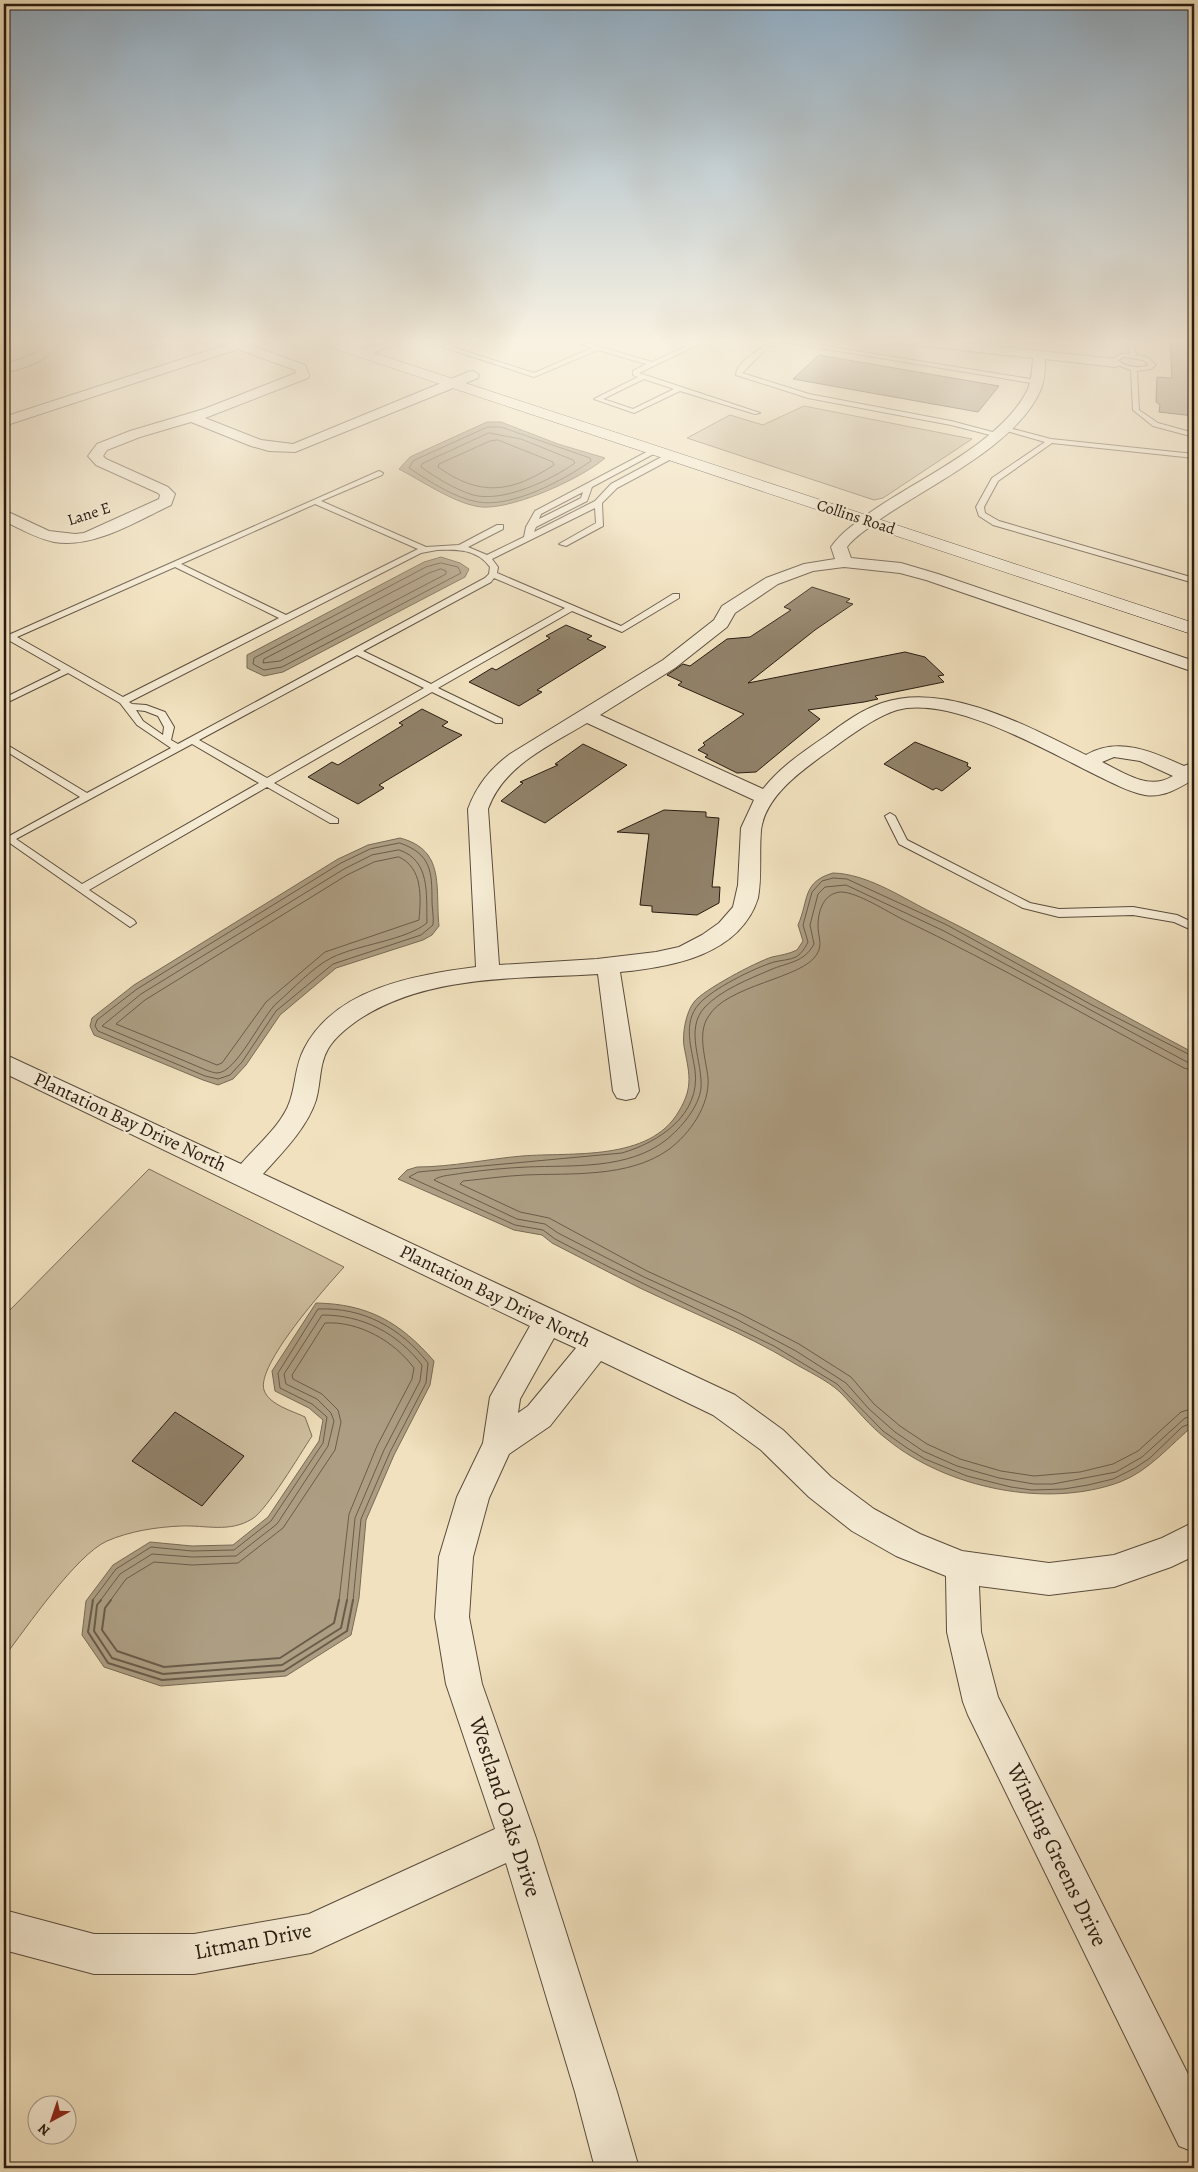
<svg xmlns="http://www.w3.org/2000/svg" width="1198" height="2172" font-family="Alegreya,serif">
<style>
.green{fill:#cfbfa0;stroke:#7c6d58}
.water{fill:#ad9e83;stroke:#786a55}
.lines{fill:none;stroke-linecap:round;stroke-linejoin:round}
.shore-far1{stroke:#6a5c4a;stroke-width:1}
.shore{stroke:#6a5c4a;stroke-width:2}
.building{fill:#91826a;stroke:#281b10}
.lane-casing{stroke:#5a4c3c;stroke-width:2}
.street-casing{stroke:#5a4c3c;stroke-width:2}
.secondary-casing{stroke:#281b10;stroke-width:1}
.lane{fill:#f6ecd5;fill-rule:evenodd}
.street{fill:#f6ecd5;fill-rule:evenodd}
.secondary{fill:#f6ecd5;fill-rule:evenodd}
.labels{text-anchor:middle;dominant-baseline:central;stroke-width:4.5;stroke-linejoin:round;paint-order:stroke}
.far-street-label{font-size:16px;fill:#281b10;stroke:#f6ecd5}
.street-label{font-size:19px;fill:#281b10;stroke:#f6ecd5}
.near-street-label{font-size:22px;fill:#281b10;stroke:#f6ecd5}
</style>
<rect width="100%" height="100%" fill="#f1e1be"/>
<filter id="stains"><feTurbulence type="fractalNoise" baseFrequency=".004" numOctaves="4"/><feColorMatrix values="0 0 0 0 .2 0 0 0 0 .09 0 0 0 0 .02 0 0 0 .5 -.17"/></filter>
<radialGradient id="worn" r=".72"><stop offset=".6" stop-color="#630" stop-opacity="0"/><stop offset="1" stop-color="#630" stop-opacity=".3"/></radialGradient>
<g class="green">
<path d="M140 339H177L144 350 127 343Z"/>
<path d="M804 406 972 439 883 498 874 500 687 438 730 415 763 425Z"/>
<path d="M149 1169 344 1267C326 1287 256 1365 264 1390 269 1405 293 1411 305 1417L312 1436C300 1454 267 1510 252 1519 229 1533 206 1525 181 1526 157 1527 130 1531 107 1541 76 1555 27 1627 4 1657V1316Z"/>
</g>
<g class="water">
<path d="M487 422H501L558 444 605 458C583 478 505 514 475 506 451 501 422 481 399 469L410 457Z"/>
<path d="M441 557 460 563 469 569 465 577 283 672 264 676 247 668V655L424 562Z"/>
<path d="M400 838C446 850 435 888 439 926L432 935 423 940 336 968 280 1015 246 1065 233 1079 218 1085 203 1080 94 1035 90 1026 92 1018 134 985 338 859 368 845Z"/>
<path d="M833 873C866 874 898 895 927 910 1018 955 1105 1006 1194 1053V1425C1170 1445 1149 1471 1120 1482 1047 1509 947 1488 888 1440 869 1426 856 1408 840 1392 827 1380 807 1371 792 1362 744 1333 690 1312 640 1288 610 1273 581 1258 552 1243L542 1235 514 1230 398 1179 407 1170 417 1167C452 1167 487 1159 522 1156 571 1152 650 1162 679 1111 694 1086 689 1073 684 1046 682 1034 686 1012 694 1002 703 990 756 962 772 957 781 955 789 954 797 950L803 941 798 925C809 900 802 882 833 873Z"/>
<path d="M316 1303C368 1304 400 1322 434 1361L430 1385 394 1455 366 1520 359 1598 351 1635 286 1676 161 1686 104 1667 82 1635 86 1601 113 1565 150 1542 192 1546 233 1545 268 1517 319 1441 323 1420 309 1408 275 1391 272 1371Z"/>
</g>
<g class="lines">
<g class="shore-far1">
<path d="M488 427H501L590 458 591 461C564 480 512 508 478 502 454 498 429 481 409 468L413 461Z"/>
<path d="M489 433 521 439 573 460 575 463C551 480 503 503 473 495 454 489 437 478 421 467L422 464Z"/>
<path d="M498 440 553 462 554 465C511 493 480 497 438 467L439 464 490 441Z"/>
<path d="M441 563 458 567 461 573 282 667 264 670 253 664 254 658 426 567Z"/>
<path d="M441 569 446 571V574L280 661 263 663 264 659 429 573Z"/>
<path d="M400 843C431 854 432 871 432 901 432 909 434 917 433 925L421 935 333 964 276 1011 242 1062 230 1075 218 1079 205 1076 98 1031 95 1026 97 1020 137 989 341 863 370 849Z"/>
<path d="M399 850C431 860 426 895 427 923 404 941 359 944 331 958 313 967 293 989 278 1002 262 1015 237 1073 217 1073 214 1073 209 1071 206 1070L102 1026 141 994 344 869 372 855Z"/>
<path d="M399 857C423 868 421 897 419 920L325 952 266 1002 222 1063 217 1065 116 1024 145 1000 347 875 374 862Z"/>
<path d="M1194 1057 1092 1005 947 925 847 879 833 878 822 881 812 892 803 925 808 942C805 948 802 953 796 957 790 960 782 960 774 962 754 968 712 989 699 1004 682 1023 692 1049 695 1070 701 1115 659 1142 622 1153L418 1172 409 1177 515 1225 543 1230 555 1239 609 1267 774 1346 837 1384 883 1431 907 1448 925 1459 967 1476 1011 1487 1032 1490 1064 1489 1088 1485 1113 1479 1135 1468 1150 1458 1182 1427 1194 1422"/>
<path d="M1194 1063 1187 1062 944 931 846 885 825 887 818 894 810 925 814 944C804 963 788 962 770 970 749 979 721 990 705 1007 684 1029 703 1062 701 1088 699 1107 681 1128 666 1140 628 1170 572 1165 527 1167 505 1168 484 1170 463 1173 454 1175 440 1175 434 1180L517 1219 545 1224 558 1233 644 1277 736 1319 796 1351 846 1383 869 1409 895 1432 923 1451 957 1466 999 1478 1034 1484H1053L1116 1472 1142 1457 1185 1418 1194 1416"/>
<path d="M1194 1071 1184 1068C1090 1018 998 965 902 919 888 912 857 892 841 892 824 893 818 910 818 926 818 937 823 944 817 954 803 979 727 984 708 1017 697 1034 706 1059 708 1078 710 1105 690 1134 668 1150 628 1178 571 1173 525 1175 504 1176 484 1179 463 1181L460 1184 520 1212 549 1218 647 1271 739 1313 799 1344 851 1377 874 1404 900 1426 927 1444 960 1459 1001 1471 1034 1476 1080 1472 1113 1464 1138 1451 1181 1412 1194 1408"/>
<path d="M92 1601 116 1569 151 1547 192 1551 234 1550 271 1521 323 1443 327 1417 312 1404 280 1388 278 1373 318 1309C363 1307 401 1328 428 1363L426 1383 390 1452 361 1519 353 1601"/>
<path d="M100 1601 120 1574 152 1554 192 1557 236 1556 277 1524 328 1446 334 1421 331 1413 317 1399 286 1384 284 1374 322 1315C363 1315 397 1333 422 1365L420 1381 384 1450 355 1518 347 1601"/>
<path d="M110 1601 126 1579 154 1562 192 1565 238 1563 283 1528 335 1450 341 1422 338 1410 322 1394 293 1379 292 1375 325 1323C359 1321 394 1341 414 1368L412 1379 377 1446 349 1514 339 1601"/>
</g>
<g class="shore">
<path d="M93 1600 88 1632 108 1663 162 1680 284 1671 347 1631 353 1600"/>
<path d="M101 1600 97 1605 94 1631 112 1658 163 1674 282 1665 341 1628 347 1600"/>
<path d="M111 1600 105 1608 102 1630 117 1651 164 1667 280 1658 334 1623 339 1600"/>
</g>
</g>
<g class="building">
<path d="M1170 339 1194 341V416L1159 412 1160 405 1156 402 1157 377 1172 378Z"/>
<path d="M819 355 999 386 978 412 793 379Z"/>
<path d="M812 587 850 599 846 602 853 604 815 630 748 683 905 652 925 657 944 675 938 676 944 682 875 696 878 699 864 702 808 710 820 719 756 772 737 773 705 757 708 755 698 750 705 745 703 743 744 714 678 685 682 682 667 675 683 664 690 666 727 639 750 637 791 610 784 607Z"/>
<path d="M566 625 592 636 587 639 606 647 537 690 542 692 519 706 469 682 492 668 496 670 550 638 546 636Z"/>
<path d="M422 709 448 722 442 726 462 735 379 785 384 788 358 804 308 777 332 762 338 765 403 725 399 723Z"/>
<path d="M915 742 968 763 967 766 971 768 942 791 936 788 933 790 884 764Z"/>
<path d="M583 744 627 765 545 823 501 801 523 783 520 782 558 765 555 764Z"/>
<path d="M664 810 706 812V817L719 818 712 887H720L719 903 697 915 652 912V906L640 905 649 834 617 832Z"/>
<path d="M175 1412 244 1456 202 1506 132 1461Z"/>
</g>
<g class="lines">
<g class="lane-casing">
<g id="lane">
<path d="M460 339H468L452 347 534 373 592 348 565 339H574L652 362 702 339H710L639 373 760 413 755 414 680 391 634 413 594 399 638 377 633 375V371L646 364 598 350 534 377 443 347ZM644 379 674 389 633 409 603 399Z"/>
<path d="M781 339 1037 380 1040 382 1037 384 784 342 768 347 742 373 809 394 951 421 1000 434 1001 435 998 437 951 425 808 398 736 375C736 361 768 343 781 339Z"/>
<path d="M1127 339H1133L1136 355 1147 357 1156 365 1151 369 1137 371 1139 410 1158 423 1194 433V437L1153 426 1133 410 1131 370 1114 364 1112 359 1121 354H1130ZM1124 357 1143 360 1149 365C1139 369 1129 367 1119 362L1118 360Z"/>
<path d="M1005 427 1051 439 1194 454V458L1052 443 998 481 984 507 985 513 999 521 1194 578V583L993 525 979 516 976 507 992 478 1045 442 1003 430 1002 429Z"/>
<path d="M654 448 661 450 592 487 587 501 536 527 534 532 595 501 611 484 669 453H675V457L617 488 602 503 603 526 566 546 559 544 596 523 595 508 492 559 498 567 497 573 621 626 673 594H679V598L622 632 572 611 438 688 502 719V723H496L432 692 274 783 338 819V823H330L267 787 89 890 134 920 136 923 130 927 4 839 80 797 4 750V743L87 793 171 748 137 725 120 703 68 673 4 704V698L61 670 10 641 4 643V637L379 471 383 473 382 475 321 501 426 547 459 545 497 525H503V529L468 547 487 555 524 537 526 527 535 511ZM583 492 581 498 539 519 541 514ZM315 504 418 549 286 615 181 564ZM437 550C457 549 477 549 490 567L489 574 485 578 178 744 171 740 174 727 165 712 146 705 132 704 129 702 421 553ZM175 567 279 618 123 697 17 637ZM494 578 565 608 431 684 363 651 491 582ZM357 655 424 688 267 778 199 740ZM136 710 145 711 158 716 164 727 163 735 143 721ZM192 744 259 783 82 884 16 839Z"/>
<path d="M890 813 895 816 907 840 1030 903 1059 909 1133 907 1177 915 1194 923V931L1174 922 1133 915 1059 917 1023 908 899 844 885 816Z"/>
</g>
</g>
<g class="street-casing">
<g id="street">
<path d="M50 339H62C48 361 29 367 4 373V365L37 353Z"/>
<path d="M244 339H261L250 345 305 365 309 375 308 378 205 418 261 440 293 444 468 372 473 371 479 375 478 378 295 452 269 451 251 446 191 422 140 437 107 450 103 456 106 459 168 487 175 494 171 505C137 521 93 549 54 542 36 538 20 529 4 521V510L49 531 75 534 84 533 159 499 160 495 158 493 96 465 88 456 97 444 130 431 204 409 296 373 295 370 238 349 4 426V417Z"/>
<path d="M388 339H405L367 356 363 357 357 353Z"/>
<path d="M889 339H927L1116 359 1122 363 1116 367 1045 359C1045 369 1045 380 1041 389 1018 445 927 486 879 520 868 529 855 536 847 547L851 558 901 563 938 574 1194 661V672L926 580 900 573 844 567 813 571 778 584 735 613 727 627 675 668 600 715 763 789C780 767 804 751 826 736 844 723 861 710 882 703 946 681 1029 727 1086 755 1119 736 1153 752 1184 766L1194 762V779C1179 788 1163 798 1145 795 1128 792 1111 782 1096 775 1047 751 951 695 897 710 878 716 860 729 844 740 815 762 766 790 761 830 759 853 762 876 758 898 740 955 672 967 620 972L639 1091 635 1098 626 1100 617 1098 613 1091 598 974C518 979 427 974 358 1020 347 1028 335 1037 328 1049 319 1064 321 1083 316 1100 307 1128 282 1153 263 1174L735 1395 783 1430 831 1477 874 1509 920 1534 962 1551 1049 1563 1114 1555 1162 1538 1194 1522V1556L1171 1567 1114 1587 1049 1595 979 1586 981 1632 998 1697 1194 2086V2152L1179 2146 968 1715 963 1702 947 1632 946 1576 896 1556 852 1531 809 1497 761 1450 713 1415 601 1361 550 1426 509 1454 489 1498 473 1557 469 1617 482 1684 536 1838 617 2092 639 2168H595L575 2092 506 1863 311 1953 194 1974H94L4 1950V1910L94 1934H194L309 1914 495 1829 446 1684 435 1617 439 1557 457 1497 483 1443 490 1397 530 1326 4 1073V1054L241 1164C257 1145 282 1125 290 1101 296 1084 295 1066 304 1049 335 988 415 975 476 967L468 809C477 785 490 769 510 754L663 660 714 620 722 606 766 578 804 564 835 559 831 547C841 533 854 524 868 514 915 480 1000 444 1027 391 1032 381 1032 369 1033 358L895 343ZM587 723 754 800 741 828 738 885 733 907 719 923 702 935 679 947 656 952 597 959 499 965 488 809C504 765 549 746 587 723ZM1114 757 1140 761 1173 776C1148 791 1125 773 1102 762ZM554 1338 576 1348 528 1406 518 1413 520 1399Z"/>
</g>
</g>
<g class="secondary-casing">
<path id="secondary" d="M312 339H332L1194 623V635L314 342Z"/>
</g>
<use href="#lane" class="lane"/>
<use href="#street" class="street"/>
<use href="#secondary" class="secondary"/>
</g>
<linearGradient id="sky" x2="0" y2="1"><stop stop-color="#90abc0"/><stop offset="0.53" stop-color="#f9f2e2"/><stop offset="1" stop-color="#f9f2e2" stop-opacity="0"/></linearGradient>
<rect width="1198" height="643" fill="url(#sky)"/>
<g class="labels">
<g class="far-street-label">
<text transform="translate(89 514) rotate(-18)">Lane E</text>
<text transform="translate(856 517) rotate(18)">Collins Road</text>
</g>
<g class="street-label">
<text transform="translate(130 1122) rotate(25)">Plantation Bay Drive North</text>
<text transform="translate(495 1296) rotate(26)">Plantation Bay Drive North</text>
</g>
<g class="near-street-label">
<text transform="translate(505 1807) rotate(72)">Westland Oaks Drive</text>
<text transform="translate(1057 1855) rotate(64)">Winding Greens Drive</text>
<text transform="translate(253 1941) rotate(-11)">Litman Drive</text>
</g>
</g>
<rect width="1198" height="2172" fill="none" stroke="#f1e1be" stroke-width="20"/>
<rect x="5" y="5" width="1188" height="2162" fill="none" stroke="#281b10" stroke-width="2.5"/>
<rect x="10" y="10" width="1178" height="2152" fill="none" stroke="#281b10"/>
<g transform="translate(52 2120) rotate(220)"><circle r="24" fill="#f6ecd5" stroke="#a49886"/>
<path d="M0-4L9 19L0 12L-9 19Z" fill="#8f2418"/>
<text y="-8" font-size="14" font-weight="bold" text-anchor="middle" fill="#281b10">N</text>
</g>
<rect width="100%" height="100%" filter="url(#stains)"/>
<rect width="100%" height="100%" fill="url(#worn)"/>
</svg>
